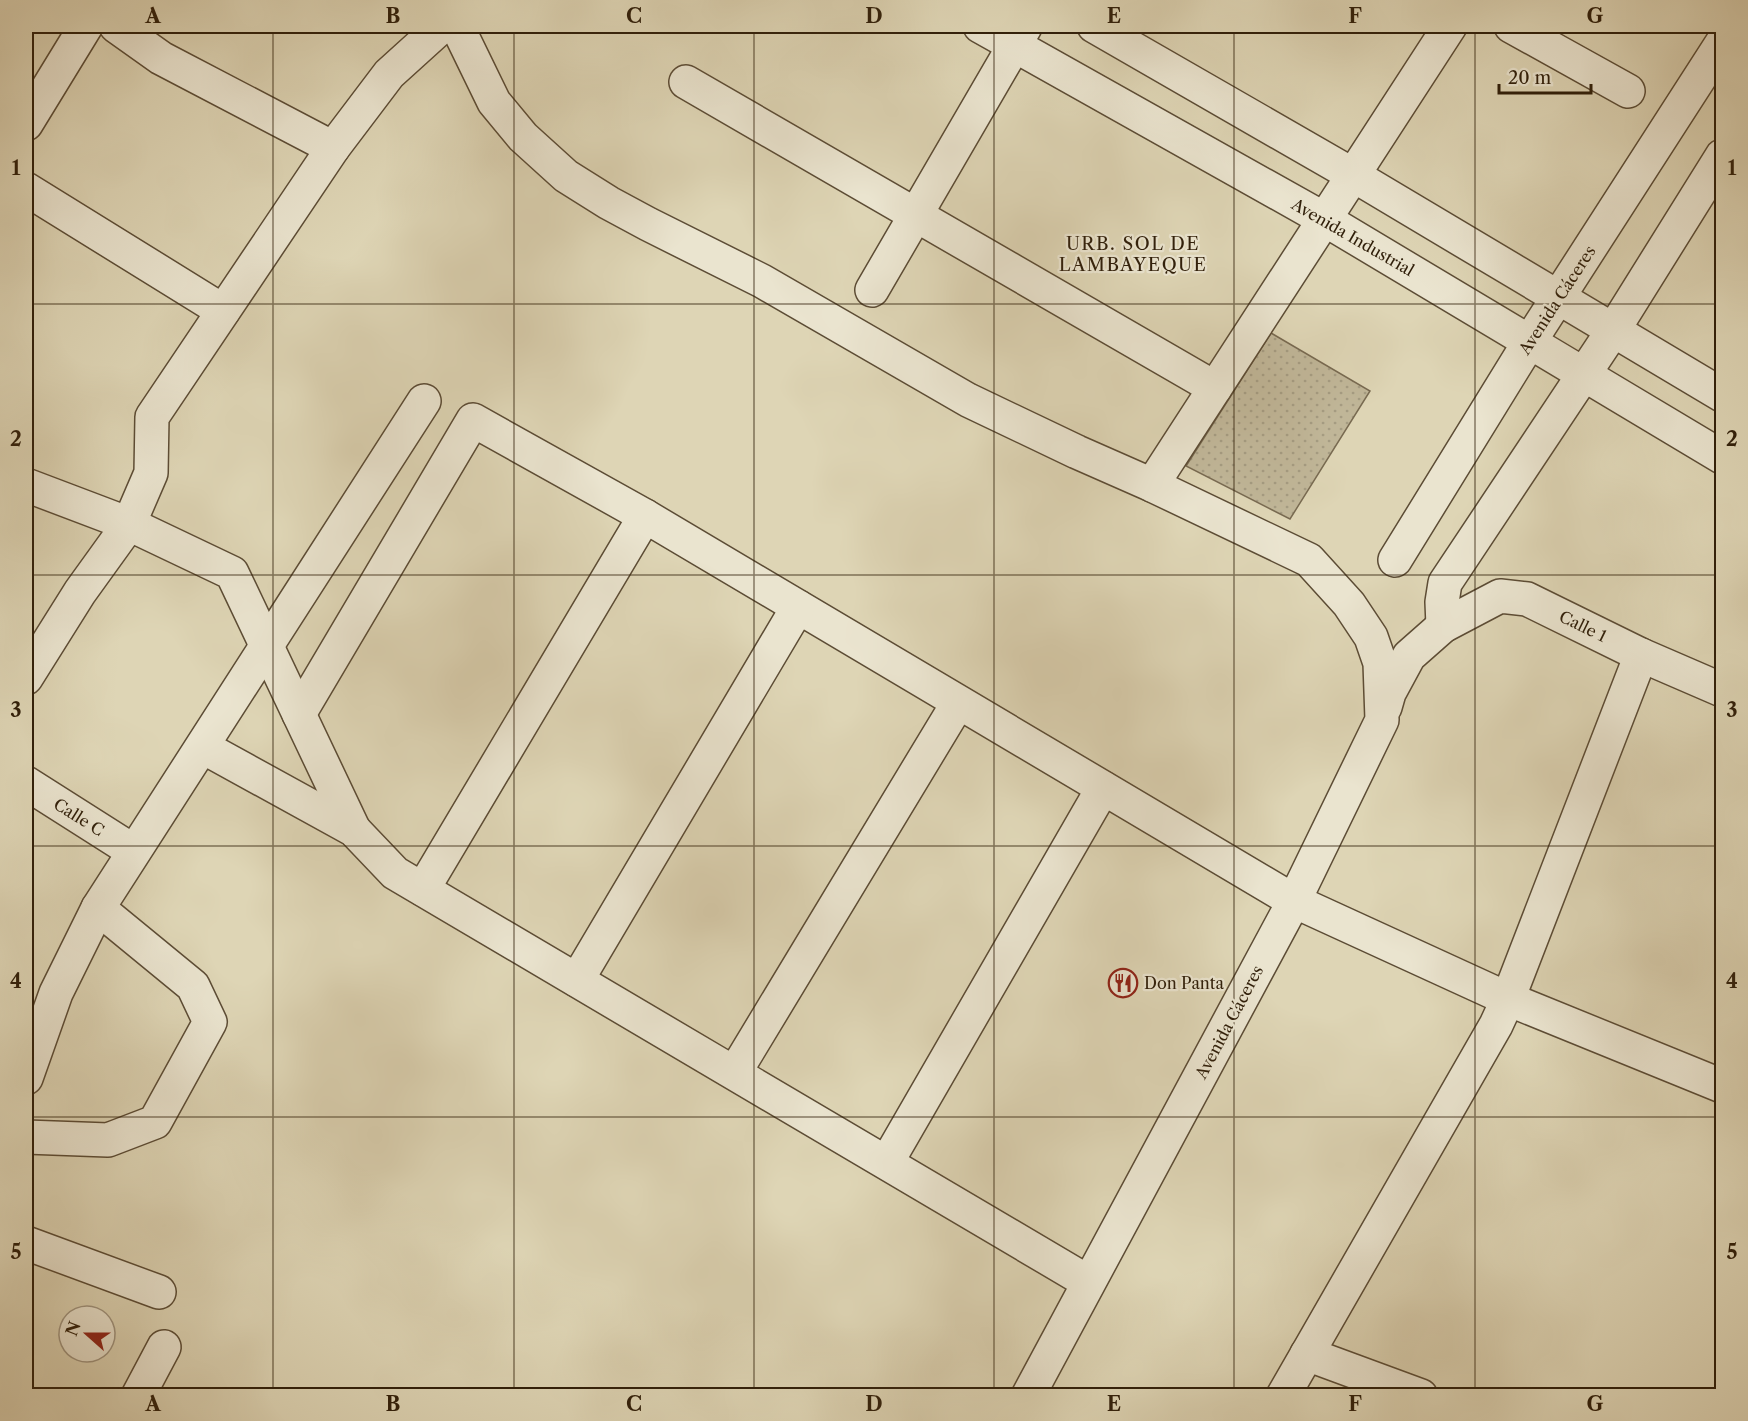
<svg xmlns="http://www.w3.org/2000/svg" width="1748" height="1421" font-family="'Libre Caslon Text',serif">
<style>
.grass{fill:url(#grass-dots);stroke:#786a51;stroke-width:1.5}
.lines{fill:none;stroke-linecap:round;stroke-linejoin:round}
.minor-casing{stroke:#5c4c35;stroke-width:36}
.minor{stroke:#eae4cf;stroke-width:33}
.grid{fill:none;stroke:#301f0a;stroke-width:1.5;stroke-opacity:0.55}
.labels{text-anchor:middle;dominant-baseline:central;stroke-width:4.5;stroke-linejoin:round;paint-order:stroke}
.street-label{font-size:16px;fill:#301f0a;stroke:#eae4cf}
.poi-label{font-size:16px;fill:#301f0a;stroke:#eae4cf;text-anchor:start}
.neighbourhood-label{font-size:18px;letter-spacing:1.5px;fill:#301f0a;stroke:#eae4cf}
.neatline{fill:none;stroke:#301f0a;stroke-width:2}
.grid-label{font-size:20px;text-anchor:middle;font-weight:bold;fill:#301f0a}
</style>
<defs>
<pattern id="grass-dots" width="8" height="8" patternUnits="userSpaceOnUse" patternTransform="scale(1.5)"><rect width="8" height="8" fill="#c0b698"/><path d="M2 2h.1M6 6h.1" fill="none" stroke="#a59c82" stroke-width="1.8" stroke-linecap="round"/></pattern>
</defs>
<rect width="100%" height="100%" fill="#ded5b5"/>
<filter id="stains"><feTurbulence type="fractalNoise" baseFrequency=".00333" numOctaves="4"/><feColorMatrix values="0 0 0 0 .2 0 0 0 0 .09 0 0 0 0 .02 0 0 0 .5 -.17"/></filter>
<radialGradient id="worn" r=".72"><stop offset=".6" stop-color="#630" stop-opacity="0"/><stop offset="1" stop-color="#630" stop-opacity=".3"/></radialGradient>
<path class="grass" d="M1271 333 1370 391 1290 519 1186 466Z"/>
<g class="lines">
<g class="minor-casing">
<g id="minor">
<path d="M116 26 161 58 333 148"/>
<path d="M457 26 494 102 523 137 566 176 609 203 648 224 762 281 968 400 1077 452 1152 485 1309 560 1349 604 1371 637 1380 663 1382 720 1294 901 1028 1396"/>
<path d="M980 26 1324 219 1722 457"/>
<path d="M1094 26 1353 175 1722 395"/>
<path d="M1511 26 1628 91"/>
<path d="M686 82 1215 388"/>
<path d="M26 124 86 26"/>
<path d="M26 189 223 311"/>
<path d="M872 290 1025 27"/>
<path d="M26 485 129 524 232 573 354 830"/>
<path d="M1152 485 1450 26"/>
<path d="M1395 560 1530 341 1722 43"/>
<path d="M1443 626 1442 602 1445 583 1614 329 1722 156"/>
<path d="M26 678 80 592 129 524 151 473 152 417 333 148 389 74 442 26"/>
<path d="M1385 707 1389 693 1409 656 1443 626 1500 596 1527 599 1641 655 1722 690"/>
<path d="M299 714 473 420 645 516 1294 901 1508 999 1722 1086"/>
<path d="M203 747 354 830 395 873 1088 1282"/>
<path d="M26 783 133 851"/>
<path d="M423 889 645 516"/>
<path d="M577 980 798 607"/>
<path d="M735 1072 958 703"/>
<path d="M26 1078 56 993 98 908 424 401"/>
<path d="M26 1137 108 1140 155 1122 210 1022 193 986 98 908"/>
<path d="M887 1162 1103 788"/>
<path d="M26 1243 159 1292"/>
<path d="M1307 1354 1421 1396"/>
<path d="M138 1396 164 1347"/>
<path d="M1283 1396 1496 1025 1508 999 1641 655"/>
</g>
</g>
<use href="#minor" class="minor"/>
</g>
<path class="grid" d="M273 26V1396M514 26V1396M754 26V1396M994 26V1396M1234 26V1396M1475 26V1396M26 304H1722M26 575H1722M26 846H1722M26 1117H1722"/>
<defs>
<g id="restaurant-ring" transform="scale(1.5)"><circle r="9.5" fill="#eae4cf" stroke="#8f2418" stroke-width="1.5"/><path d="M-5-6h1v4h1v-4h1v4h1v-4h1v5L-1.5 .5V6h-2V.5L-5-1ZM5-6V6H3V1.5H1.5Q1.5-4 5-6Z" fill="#8f2418"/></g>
</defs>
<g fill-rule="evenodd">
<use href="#restaurant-ring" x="1123" y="983"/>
</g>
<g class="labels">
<g class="street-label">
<text transform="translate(1353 237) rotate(30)">Avenida Industrial</text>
<text transform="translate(1557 300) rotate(-57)">Avenida Cáceres</text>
<text transform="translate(1583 626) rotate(26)">Calle 1</text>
<text transform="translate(79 817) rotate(32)">Calle C</text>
<text transform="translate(1229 1022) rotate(-62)">Avenida Cáceres</text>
</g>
<g class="poi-label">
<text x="1144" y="983">Don Panta</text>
</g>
<g class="neighbourhood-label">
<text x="1133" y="244">URB. SOL DE<tspan x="1133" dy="21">LAMBAYEQUE</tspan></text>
</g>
</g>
<rect width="1748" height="1421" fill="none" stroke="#ded5b5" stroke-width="66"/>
<g transform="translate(87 1334) rotate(291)"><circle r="28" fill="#eae4cf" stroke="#a09580" stroke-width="1.5"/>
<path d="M0-4.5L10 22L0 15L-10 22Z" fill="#8f2418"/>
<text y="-9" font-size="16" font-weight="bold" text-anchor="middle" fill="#301f0a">N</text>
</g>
<path d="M1499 84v9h92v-9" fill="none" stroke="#301f0a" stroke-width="3"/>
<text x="1508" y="84" font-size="18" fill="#301f0a" stroke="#eae4cf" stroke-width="4.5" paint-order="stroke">20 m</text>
<rect x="33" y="33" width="1682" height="1355" class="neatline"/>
<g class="grid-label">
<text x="153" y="23">A</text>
<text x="393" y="23">B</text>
<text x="634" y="23">C</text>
<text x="874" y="23">D</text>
<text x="1114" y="23">E</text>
<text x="1355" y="23">F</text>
<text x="1595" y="23">G</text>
<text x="16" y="175">1</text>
<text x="1732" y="175">1</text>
<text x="16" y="446">2</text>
<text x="1732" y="446">2</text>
<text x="16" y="717">3</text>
<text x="1732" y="717">3</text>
<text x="16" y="988">4</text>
<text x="1732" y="988">4</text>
<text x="16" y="1259">5</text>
<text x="1732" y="1259">5</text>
<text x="153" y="1411">A</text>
<text x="393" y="1411">B</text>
<text x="634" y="1411">C</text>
<text x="874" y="1411">D</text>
<text x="1114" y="1411">E</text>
<text x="1355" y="1411">F</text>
<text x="1595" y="1411">G</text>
</g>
<rect width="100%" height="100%" filter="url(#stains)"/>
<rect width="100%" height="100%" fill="url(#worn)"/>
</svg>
